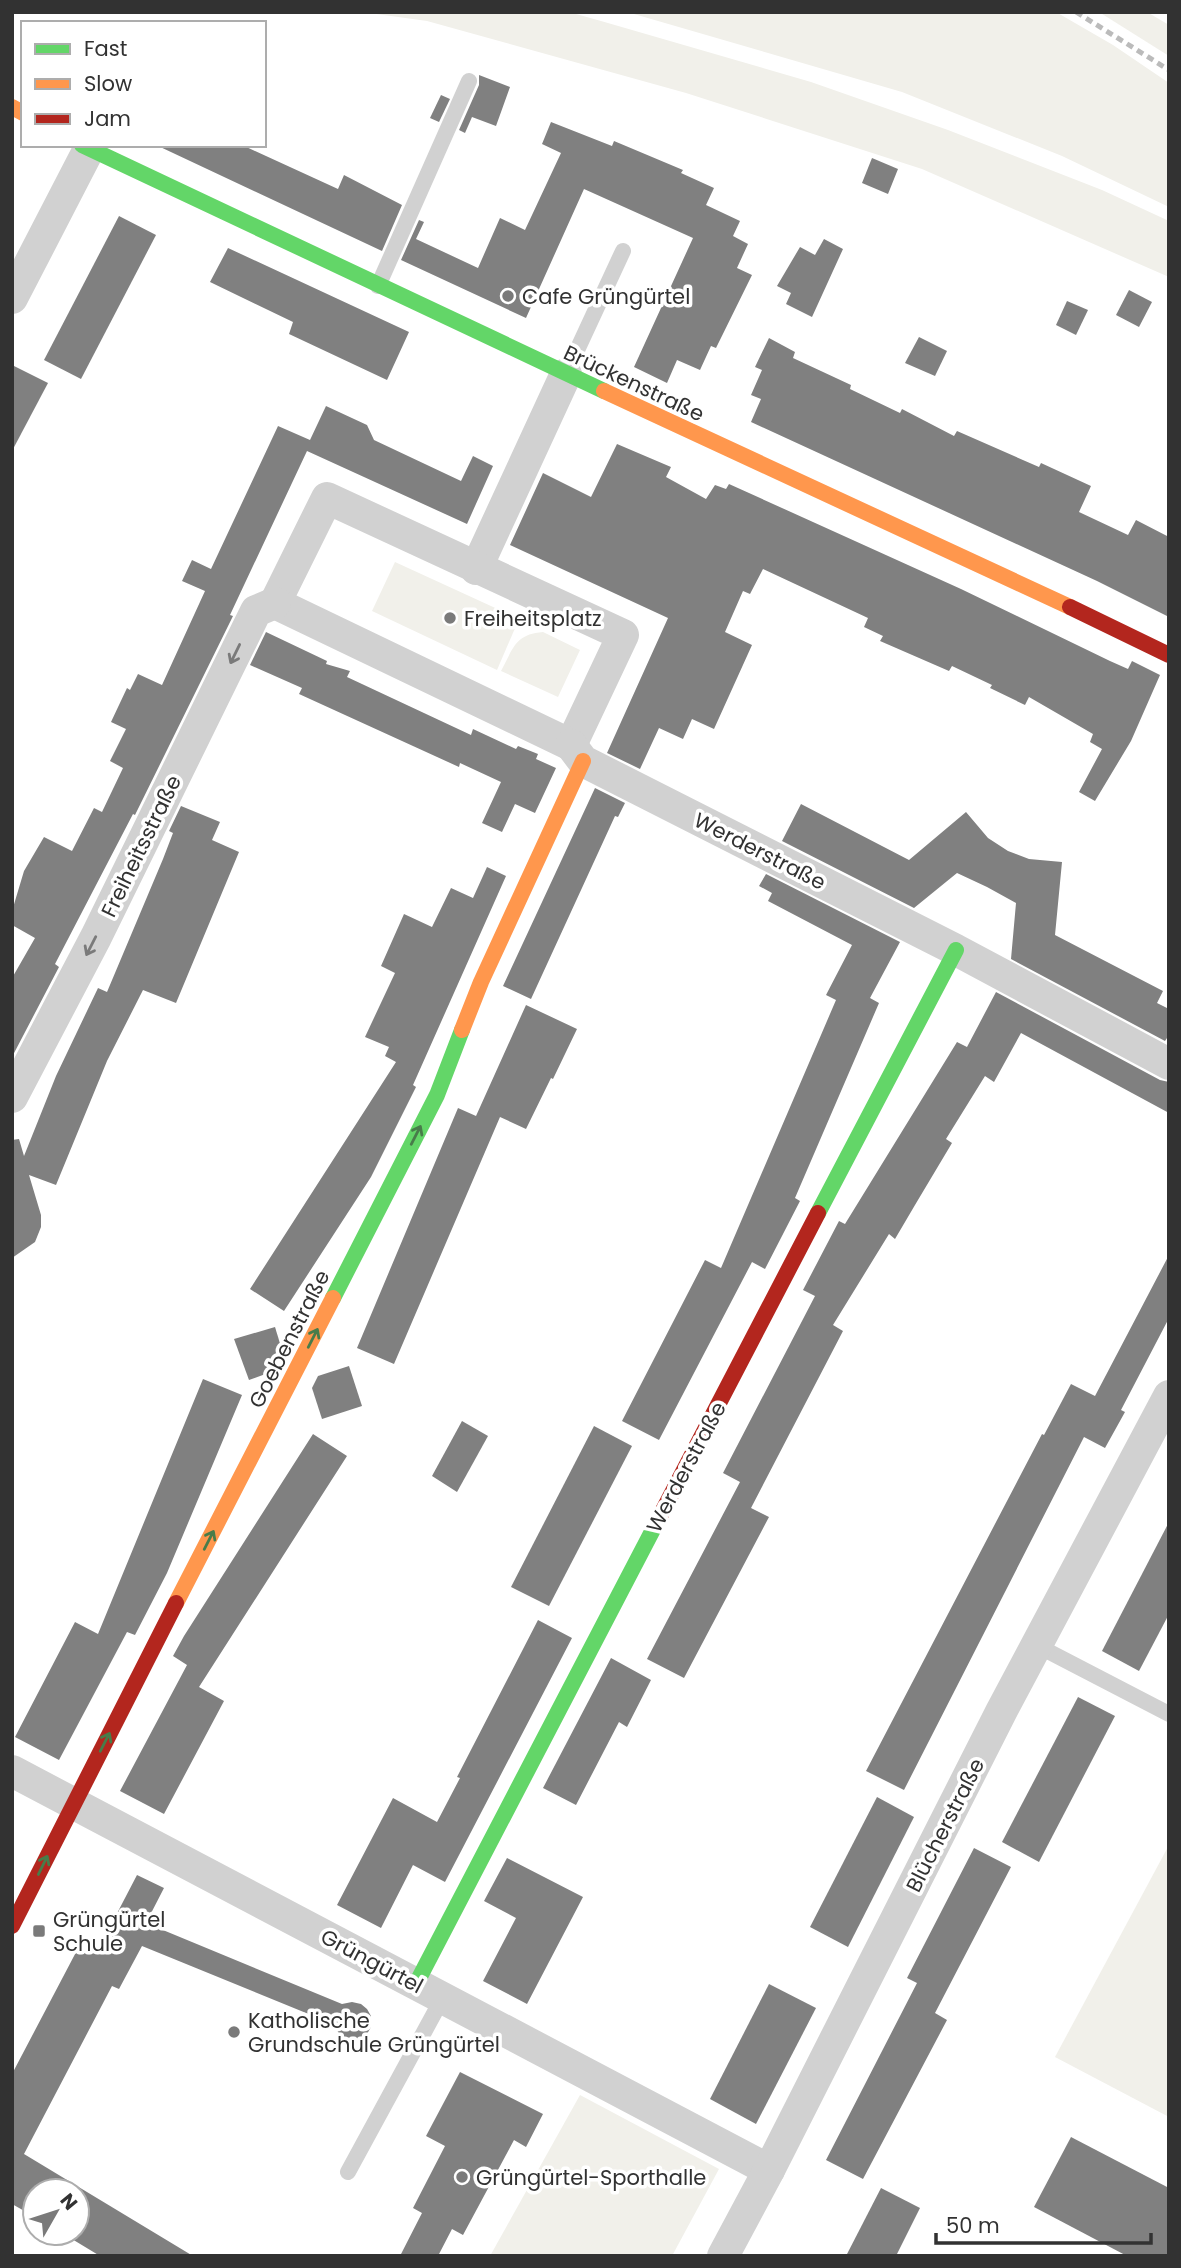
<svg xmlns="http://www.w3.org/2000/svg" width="1181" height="2268" font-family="Poppins,sans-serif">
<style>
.green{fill:#f1f0ea}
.building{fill:#808080}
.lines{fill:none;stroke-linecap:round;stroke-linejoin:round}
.lane{stroke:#d1d1d1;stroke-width:16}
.street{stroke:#d1d1d1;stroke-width:32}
.fast{stroke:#63d668;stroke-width:16}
.slow{stroke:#ff974d;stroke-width:16}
.jam{stroke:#b3261e;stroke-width:16}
.rail{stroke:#bbb;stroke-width:5;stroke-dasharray:7 5;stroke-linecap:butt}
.oneway{stroke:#7a7a7a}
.oneway2{stroke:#487c4a}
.poi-dot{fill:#7a7a7a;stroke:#fff;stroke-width:2.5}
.labels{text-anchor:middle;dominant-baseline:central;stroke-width:7;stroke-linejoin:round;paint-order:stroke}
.poi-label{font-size:21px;fill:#323232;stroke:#fff;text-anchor:start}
.street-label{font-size:21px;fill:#323232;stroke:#fff}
</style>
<rect width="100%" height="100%" fill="#fff"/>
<g class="green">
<path d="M362 12H569L601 21 811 82 948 130 1102 190 1169 221V277L922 169 686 93 427 21Z"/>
<path d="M627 12H1056L1113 45 1169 83V207L1062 156 902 92Z"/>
<path d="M1099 12H1147L1169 25V56Z"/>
<path d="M395 562 519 619 497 670 372 611Z"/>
<path d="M543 632 580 650 558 697 501 671C513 649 515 634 543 632Z"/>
<path d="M1169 1845V2117L1055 2057Z"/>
<path d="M580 2095 719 2169 672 2256H490Z"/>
</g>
<g class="building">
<path d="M479 75 510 87 496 126 472 117 465 133 459 130 479 85Z"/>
<path d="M441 95 450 99 439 122 430 118Z"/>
<path d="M551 122 612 146 614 141 683 170 681 173 714 188 706 205 740 221 733 236 748 244 737 268 752 275 716 348 711 346 700 370 677 360 667 383 634 367 693 238 584 189 526 318 401 260 419 220 424 222 416 239 478 268 500 218 525 230 561 153 542 144Z"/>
<path d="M156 145H242L338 189 344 175 402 205 382 251Z"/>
<path d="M872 158 898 169 888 194 862 183Z"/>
<path d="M119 216 156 235 81 379 44 360Z"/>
<path d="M824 239 843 249 812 317 786 304 791 293 777 286 800 247 815 255Z"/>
<path d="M228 248 409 332 387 380 289 334 293 322 210 282Z"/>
<path d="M1129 290 1152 302 1139 327 1116 315Z"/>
<path d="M1067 301 1088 310 1076 335 1056 325Z"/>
<path d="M919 337 947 351 935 376 905 363Z"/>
<path d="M769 338 795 352 793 358 851 385 850 389 900 413 902 409 954 436 957 431 1039 467 1041 463 1091 486 1079 512 1128 535 1136 520 1169 537V617L1097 581 751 422 761 399 751 395 762 370 755 367Z"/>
<path d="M12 365 48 383 12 451Z"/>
<path d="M326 406 367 425 374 440 461 481 473 456 493 466 467 524 307 451 230 615 233 616 135 815 133 814 55 964 59 967 12 1057V978L35 938 12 925V911L24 871 44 837 72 851 94 808 102 812 123 768 110 761 126 729 111 722 127 688 130 690 138 674 162 685 205 591 182 581 192 560 211 569 278 426 310 440Z"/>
<path d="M617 444 671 467 666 477 706 499 715 485 726 489 729 484 961 589 1110 661 1128 669 1132 661 1160 675 1131 741 1095 801 1079 792 1102 749 1090 742 1093 734 1029 697 1025 705 990 688 992 685 952 666 949 671 880 641 883 636 864 627 868 618 763 569 750 594 743 591 725 632 752 645 714 729 692 719 683 739 659 728 640 769 607 753 668 618 510 545 543 473 591 497Z"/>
<path d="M266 632 327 661 326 664 350 671 347 677 471 735 473 729 516 749 518 746 538 754 536 759 556 768 535 813 515 804 502 832 482 823 501 782 460 763 459 767 299 694 302 688 250 665Z"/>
<path d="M595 788 625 803 618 817 615 816 531 999 503 986Z"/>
<path d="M801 804 909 860 966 812 988 838 1008 851 1029 859 1062 862 1055 935 1163 991 1157 1003 1169 1009V1035L1165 1041 1011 959 1016 903 987 887 957 873 914 908 782 841Z"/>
<path d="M181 806 220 822 212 840 239 852 176 1003 143 990 107 1061 56 1185 29 1175 41 1215V1227L35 1242 12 1258V1140L19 1139 24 1156 56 1076 98 988 107 992 163 859 173 833 169 831Z"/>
<path d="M487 867 506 876 413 1085 416 1087 371 1177 284 1311 250 1289 396 1062 385 1056 389 1047 365 1037 395 973 381 966 404 914 432 927 451 888 473 898Z"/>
<path d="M766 874 900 942 870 998 879 1003 795 1198 800 1201 765 1269 752 1262 659 1440 622 1421 705 1260 721 1268 836 1000 826 995 852 945 768 901 772 893 759 886Z"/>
<path d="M996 992 1160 1080 1169 1082V1113L1021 1033 994 1082 985 1076 946 1139 952 1143 915 1205 895 1239 889 1234 833 1325 843 1331 751 1508 769 1517 684 1678 647 1659 740 1482 723 1473 815 1296 803 1290 839 1221 845 1224 957 1042 967 1047Z"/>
<path d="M526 1005 577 1029 553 1079 551 1078 526 1129 500 1117 394 1364 357 1348 458 1108 476 1116Z"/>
<path d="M1169 1255V1318L1121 1410 1125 1412 1105 1448 1084 1437 904 1790 866 1771 1042 1434 1044 1435 1071 1384 1095 1396Z"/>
<path d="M275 1327 282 1350 271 1372 249 1380 234 1339Z"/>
<path d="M349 1366 362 1406 322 1419 312 1388 318 1376Z"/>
<path d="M203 1379 242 1395 167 1573 135 1635 127 1632 59 1760 15 1737 75 1622 98 1634Z"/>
<path d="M462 1421 488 1436 457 1492 432 1476Z"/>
<path d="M594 1426 632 1446 549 1606 511 1587Z"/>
<path d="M313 1434 347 1456 199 1687 224 1701 164 1814 120 1791 187 1665 173 1656 184 1636Z"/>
<path d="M1169 1522V1614L1139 1671 1102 1651Z"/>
<path d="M538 1620 572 1638 445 1882 413 1865 381 1928 337 1905 393 1798 437 1822 460 1778 457 1777Z"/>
<path d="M611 1658 651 1680 627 1727 619 1722 576 1805 543 1788Z"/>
<path d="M1078 1697 1115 1716 1039 1862 1002 1842Z"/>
<path d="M877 1797 914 1817 848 1947 810 1927Z"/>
<path d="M974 1848 1011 1867 935 2013 947 2020 863 2179 826 2160 917 1983 907 1978Z"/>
<path d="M507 1858 583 1897 527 2004 483 1981 516 1918 484 1901Z"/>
<path d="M137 1875 164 1888 146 1923 342 2004 352 2002 361 2004 367 2009 371 2016V2027L367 2034 356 2040 346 2039 340 2035 333 2024 142 1946 119 1989 112 1986 24 2154 193 2256H100L62 2233H77V2191H35V2217L12 2204V2074L84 1937 100 1946Z"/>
<path d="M769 1984 816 2008 756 2124 710 2099Z"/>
<path d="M460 2072 543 2114 526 2147 514 2140 463 2235 452 2229 438 2256H400L422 2213 413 2208 445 2146 426 2136Z"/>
<path d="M1071 2137 1169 2188V2256H1127L1034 2207Z"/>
<path d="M881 2188 920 2208 896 2256H846Z"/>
</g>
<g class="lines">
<g class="lane">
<path d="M378 286 469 81"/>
<path d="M566 374 623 251"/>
<path d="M1036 1645 1169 1714"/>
<path d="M348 2172 442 1999"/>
</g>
<g class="street">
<path d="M12 298 89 149"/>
<path d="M476 569 566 374"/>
<path d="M275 603 327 498 623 635 571 745"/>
<path d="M275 603 571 745"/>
<path d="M571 745 583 761 956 950 1169 1064"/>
<path d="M12 1097 96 937 256 611 275 603"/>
<path d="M12 1771 769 2170"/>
<path d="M723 2256 769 2170 1001 1712 1169 1396"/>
</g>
<g class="fast">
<path d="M82 145 604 391"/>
<path d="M818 1213 956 950"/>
<path d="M333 1298 437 1095 462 1030"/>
<path d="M416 1984 658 1520"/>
</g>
<g class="slow">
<path d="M12 107 23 113"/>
<path d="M604 391 1070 607"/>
<path d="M462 1030 481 982 583 761"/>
<path d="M176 1603 333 1298"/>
</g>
<g class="jam">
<path d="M1070 607 1169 655"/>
<path d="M658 1520 818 1213"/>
<path d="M12 1926 176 1603"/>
</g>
<path class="rail" d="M1076 12 1169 70"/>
</g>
<defs><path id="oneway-shaft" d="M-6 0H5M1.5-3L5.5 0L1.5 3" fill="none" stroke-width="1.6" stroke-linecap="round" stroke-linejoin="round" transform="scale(1.75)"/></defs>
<g class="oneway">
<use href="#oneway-shaft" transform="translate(235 654) rotate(116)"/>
<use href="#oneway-shaft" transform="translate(91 946) rotate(117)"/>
</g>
<g class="oneway2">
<use href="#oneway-shaft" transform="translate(416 1135) rotate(-63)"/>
<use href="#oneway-shaft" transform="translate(313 1338) rotate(-63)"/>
<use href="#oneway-shaft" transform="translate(209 1540) rotate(-63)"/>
<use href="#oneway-shaft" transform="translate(105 1742) rotate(-63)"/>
<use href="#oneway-shaft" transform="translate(43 1865) rotate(-64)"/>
</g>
<g class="poi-dot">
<circle cx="508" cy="296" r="7"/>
<circle cx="450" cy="618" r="7"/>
<rect x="32" y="1924" width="14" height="14" rx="3.5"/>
<circle cx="234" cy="2032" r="7"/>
<circle cx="462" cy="2177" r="7"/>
</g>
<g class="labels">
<g class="poi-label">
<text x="522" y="296">Cafe Grüngürtel</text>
<text x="464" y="618">Freiheitsplatz</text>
<text x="53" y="1919">Grüngürtel<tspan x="53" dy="24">Schule</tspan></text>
<text x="248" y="2020">Katholische<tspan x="248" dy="24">Grundschule Grüngürtel</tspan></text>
<text x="476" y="2177">Grüngürtel-Sporthalle</text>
</g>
<g class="street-label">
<text transform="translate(634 383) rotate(25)">Brückenstraße</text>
<text transform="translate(141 846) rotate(-64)">Freiheitsstraße</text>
<text transform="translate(760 851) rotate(27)">Werderstraße</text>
<text transform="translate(289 1339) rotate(-63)">Goebenstraße</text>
<text transform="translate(686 1467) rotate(-62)">Werderstraße</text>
<text transform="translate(945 1825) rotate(-63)">Blücherstraße</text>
<text transform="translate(372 1961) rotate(28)">Grüngürtel</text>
</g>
</g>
<rect width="1181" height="2268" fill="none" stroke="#323232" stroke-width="28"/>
<rect x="21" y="21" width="245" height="126" fill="#ffffff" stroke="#adadad" stroke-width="2"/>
<rect x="35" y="44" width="35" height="10" fill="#63d668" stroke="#adadad" stroke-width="2"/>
<text x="84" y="56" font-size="21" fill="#323232">Fast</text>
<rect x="35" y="79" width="35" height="10" fill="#ff974d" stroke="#adadad" stroke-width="2"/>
<text x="84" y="91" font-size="21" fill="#323232">Slow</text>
<rect x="35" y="114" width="35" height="10" fill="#b3261e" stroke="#adadad" stroke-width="2"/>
<text x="84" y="126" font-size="21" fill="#323232">Jam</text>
<g transform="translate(56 2212) rotate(51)"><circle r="33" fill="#ffffff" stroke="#adadad" stroke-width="2"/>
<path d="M0-5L12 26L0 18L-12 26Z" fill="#7a7a7a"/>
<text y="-10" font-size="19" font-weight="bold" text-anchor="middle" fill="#323232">N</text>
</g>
<path d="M936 2233v10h215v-10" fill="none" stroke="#323232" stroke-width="3.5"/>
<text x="946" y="2233" font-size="21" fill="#323232" stroke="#ffffff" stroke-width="5" paint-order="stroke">50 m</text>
</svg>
